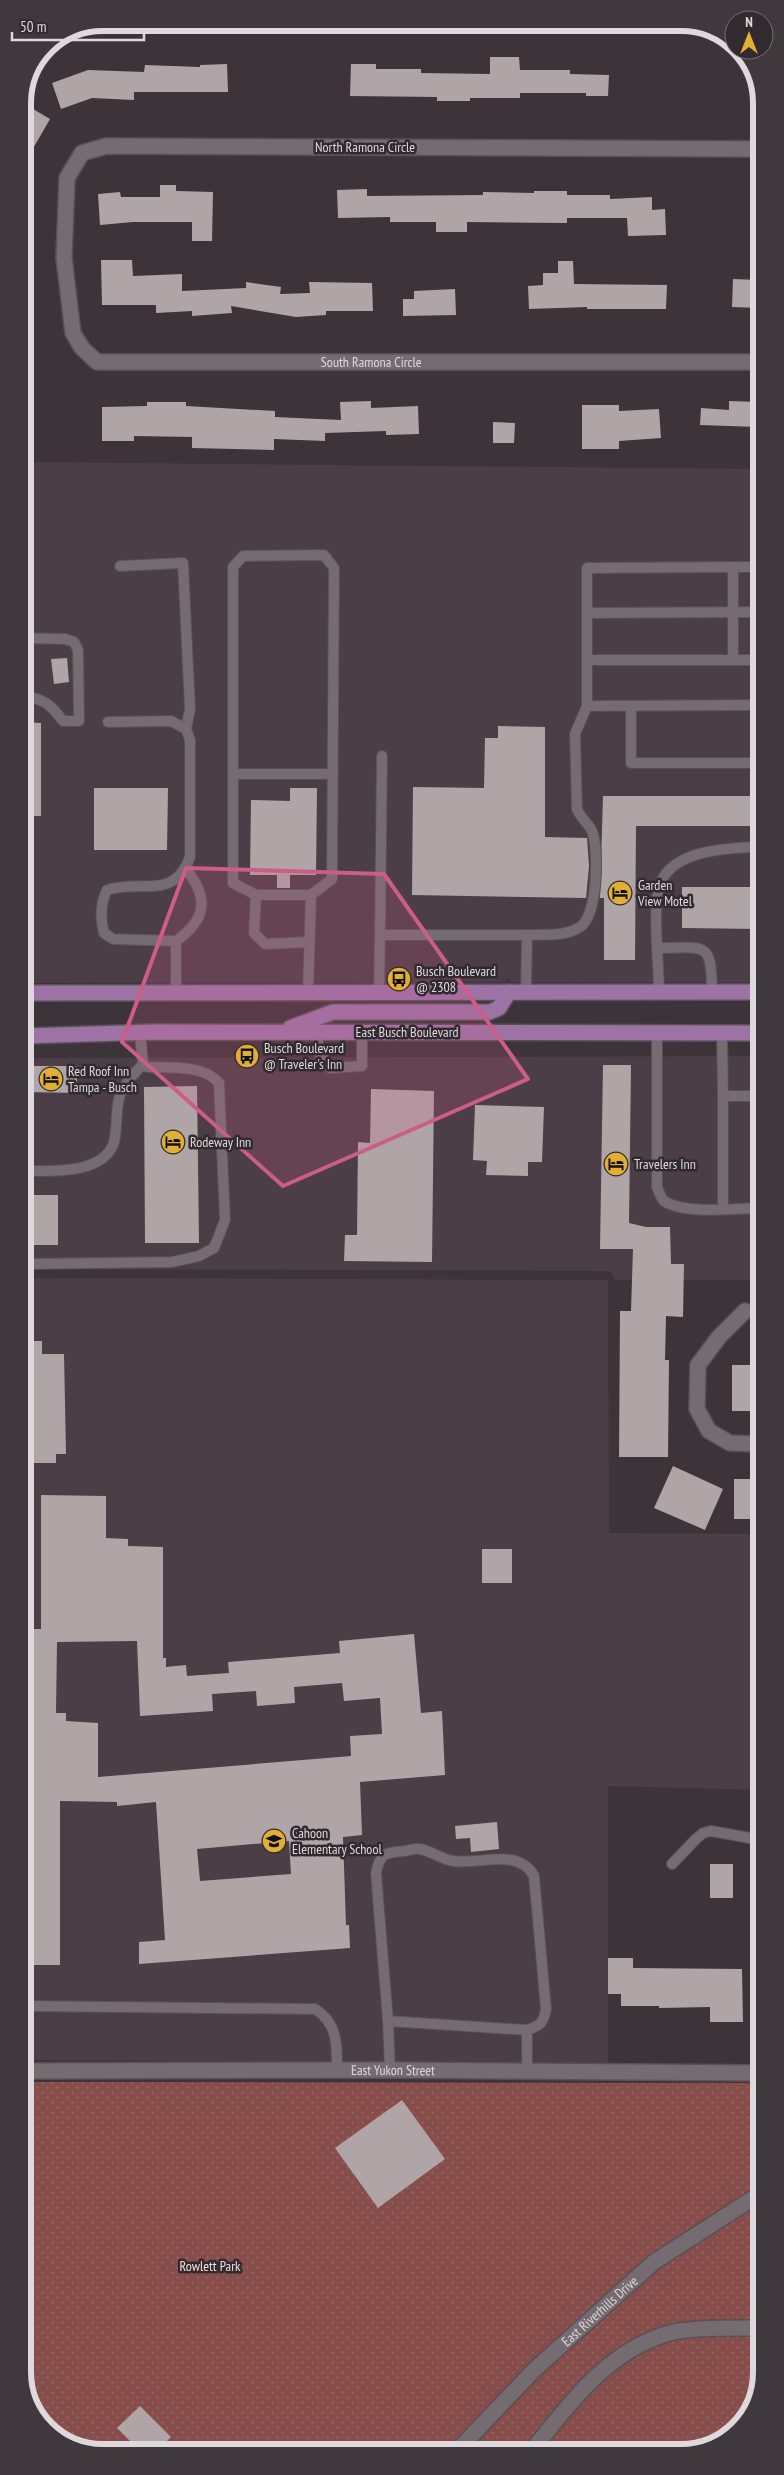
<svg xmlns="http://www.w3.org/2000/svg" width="784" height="2475" font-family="'PT Sans Narrow',sans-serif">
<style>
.built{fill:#4b3e46}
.park{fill:url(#park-dots)}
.building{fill:#afa5a7;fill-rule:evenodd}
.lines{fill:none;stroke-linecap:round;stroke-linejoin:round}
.service-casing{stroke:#575155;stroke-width:12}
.minor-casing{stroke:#575155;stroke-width:18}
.tertiary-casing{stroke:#575155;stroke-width:18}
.primary-casing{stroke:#575155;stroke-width:18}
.service{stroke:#746c71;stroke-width:10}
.minor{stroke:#746c71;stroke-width:15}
.tertiary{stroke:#746c71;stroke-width:15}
.primary{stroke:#9d73a6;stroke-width:15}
.marked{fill:#cc5c88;fill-opacity:0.2;stroke:#cc5c88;stroke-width:4;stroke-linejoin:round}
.labels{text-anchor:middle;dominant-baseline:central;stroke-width:5;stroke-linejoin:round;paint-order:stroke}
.street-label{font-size:14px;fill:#ded9dc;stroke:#312a2f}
.poi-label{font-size:14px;fill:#ded9dc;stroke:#312a2f;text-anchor:start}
.park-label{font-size:14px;fill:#f6dddb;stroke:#312a2f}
.rim{fill:none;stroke:#ded9dc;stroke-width:6}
</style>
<defs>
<pattern id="park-dots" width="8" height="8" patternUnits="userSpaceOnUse" patternTransform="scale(1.25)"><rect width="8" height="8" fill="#874d4b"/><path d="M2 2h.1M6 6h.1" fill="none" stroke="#986664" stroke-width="1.8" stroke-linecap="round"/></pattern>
</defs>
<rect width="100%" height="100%" fill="#3c3439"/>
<g class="built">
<path d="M23 462 759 469 760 982H512L508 978 505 982 24 983Z"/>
<path d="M760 1056V1280H615L612 1273 607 1271 24 1269V1058Z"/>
<path d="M24 1278 608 1280 609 1533 761 1534V1790L608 1786V2064L25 2060Z"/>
</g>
<path class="park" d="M25 2082 761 2083V2372L745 2421 701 2450 98 2452 50 2433 25 2392Z"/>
<g class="building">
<path d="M490 57H519L520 70H570V74L609 75 608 96H586V93H520V98H470V101H437V97L350 96 351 64H376V69H421V73L490 74Z"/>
<path d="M227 64 228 92H134V100L92 98 61 109 52 83 88 70 144 72 145 65 200 67V65Z"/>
<path d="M23 103 50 119 23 166Z"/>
<path d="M160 185H176V191L213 192 212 241H192V222H133L100 225 98 194 120 192 121 197H160Z"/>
<path d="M367 189V196L483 195V192L534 193V191H567V195H610V199L652 197V210L665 209 666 235 628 236 627 218H567V223L467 222V232H436V222H390V217L338 218 337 190Z"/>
<path d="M101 260H132L133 276 182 274V291L246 288V282L281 287 280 294 310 293 309 282 372 283 373 311H326V315L296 317 231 306 232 313 192 316V311L156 313V305H102Z"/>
<path d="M558 261H573L574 284 667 285 666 309H587V307L529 309 528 286 543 285V273H558Z"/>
<path d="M733 279 759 280V308L732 307Z"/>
<path d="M455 289 456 315 403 316V299H414V291Z"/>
<path d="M371 401V408L418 406 419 434 386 435V431L325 433V441L274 439V450L192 448V437L134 436V441H102V407L147 406V402H186V406L275 411V417L341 420 340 402Z"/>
<path d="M729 401 759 402V427L700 425 701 408 729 410Z"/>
<path d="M582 405H619V411L659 409 661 438 619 441V449H582Z"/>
<path d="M493 422 515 423 514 443H493Z"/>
<path d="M67 658 69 682 54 684 51 659Z"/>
<path d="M23 722 41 723V816H23Z"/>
<path d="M498 726 545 727V837L587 838 589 866 586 898 412 895 413 787 484 788 485 738H498Z"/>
<path d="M94 788H168L167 850H94Z"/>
<path d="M290 788H317L316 875H290V888H277V875H250L251 800 290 801Z"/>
<path d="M603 796H760V826H636L635 960H604V898H600Z"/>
<path d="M682 887H760V929L682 928Z"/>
<path d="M603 1065H631L629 1223 646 1227H670L671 1264H684L683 1317 666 1316 665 1360H669L668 1457H619L620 1311H631L633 1249H600Z"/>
<path d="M24 1066H77V1093L24 1092Z"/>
<path d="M197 1086 199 1243H145L144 1087Z"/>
<path d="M371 1089 434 1091 432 1262 344 1261 345 1235H357L358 1142 370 1143Z"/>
<path d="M475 1105 544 1107 542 1162H528V1176L486 1175 487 1161 473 1160Z"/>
<rect x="24" y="1195" width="34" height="50"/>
<path d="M24 1341H42V1354H64L66 1454H56V1463H24Z"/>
<rect x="732" y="1365" width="28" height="46"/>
<path d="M673 1466 723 1489 705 1530 654 1508Z"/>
<rect x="734" y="1479" width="26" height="40"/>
<path d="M41 1495 106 1496V1538L128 1539V1546L163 1547V1658H166V1667L186 1665 187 1676 229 1673 228 1662 340 1653 339 1641 414 1634 421 1713 442 1711 445 1775 360 1782 362 1835 343 1837 346 1925H349L350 1948 139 1964V1942L165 1940 156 1802 117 1806V1802L60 1801V1965H25V1814H30V1765H24V1629H41ZM137 1641 140 1716 213 1711 212 1694 256 1691 257 1706 295 1703 294 1687 342 1683 344 1701 380 1698 382 1734 350 1736 351 1756 98 1777V1723L66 1721V1713H56L57 1642ZM289 1841 291 1874 200 1881 197 1849Z"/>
<rect x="482" y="1549" width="30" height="34"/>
<path d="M497 1822 499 1849 471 1852 470 1838 456 1839 455 1826Z"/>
<rect x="710" y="1864" width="23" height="34"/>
<path d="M608 1958H633V1968L742 1969 743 2022H710V2007L659 2008V2006H621V1994H608Z"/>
<path d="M402 2100 445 2159 378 2208 335 2148Z"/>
<path d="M140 2406 171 2437 156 2452H141L117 2428Z"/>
</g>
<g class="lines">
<g class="service-casing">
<g id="service">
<path d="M120 566 183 563 190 709 186 729"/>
<path d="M733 567H759"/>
<path d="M587 613 759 612"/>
<path d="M23 638 65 639 74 642 78 650 79 721H63C50 704 45 699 23 696"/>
<path d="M733 660H759"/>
<path d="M587 706 760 705"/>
<path d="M631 706V763H760"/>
<path d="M108 722 171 721 186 729 190 740V857C174 901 142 879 107 890 100 904 100 918 104 933L113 939 176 941V992"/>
<path d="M382 756 380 935H527"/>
<path d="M233 774H333"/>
<path d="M256 895 254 933 265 944 309 942"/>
<path d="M176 941C207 919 209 898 186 869"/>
<path d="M658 948C707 948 711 940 712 992"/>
<path d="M308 992 311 895 332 879 334 568 324 555 243 556 233 567V883L256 895H311"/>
<path d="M379 992 380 935"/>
<path d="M526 992 527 935C544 934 565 937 580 927 598 916 599 849 592 831 589 824 581 819 577 809L575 734 587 706V568L733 567V660H587"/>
<path d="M659 992C659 966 652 905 660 884 673 849 729 848 760 847"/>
<path d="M318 1032V1051L330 1068 362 1066V1032"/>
<path d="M657 1033V1187C659 1192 661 1198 664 1201 685 1215 736 1208 760 1208"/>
<path d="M722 1033 723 1096"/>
<path d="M24 1171C50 1171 104 1175 114 1142 118 1127 115 1110 120 1095 124 1083 134 1074 143 1064"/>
<path d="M723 1208V1096H760"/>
<path d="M24 1264 172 1262 199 1256 214 1248 225 1220 219 1083C204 1064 168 1068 147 1067L143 1064 140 1033"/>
<path d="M672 1864 696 1839 703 1833 711 1831 761 1840"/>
<path d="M25 2006 315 2009C338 2023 337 2046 337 2070"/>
<path d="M388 2021 527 2030"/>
<path d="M390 2070 388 2021 376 1873C380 1852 386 1853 405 1851 410 1850 416 1848 420 1849 431 1851 441 1859 453 1861 480 1865 518 1847 534 1876L546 2009C544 2022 540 2026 527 2030V2071"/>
</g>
</g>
<g class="minor-casing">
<g id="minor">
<path id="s1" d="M759 149 106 146 82 153 67 178 64 258 73 333 82 348 97 362H759"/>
<path d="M745 1311 719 1337 698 1365 697 1409 709 1431 730 1443 760 1444"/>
<path id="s2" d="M25 2071 390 2070 761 2073"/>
<path d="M531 2451C572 2402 608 2349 673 2332 695 2327 738 2328 761 2328"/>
</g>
</g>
<g class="tertiary-casing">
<g id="tertiary">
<path id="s3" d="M457 2451 533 2371 654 2262 761 2193"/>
</g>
</g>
<g class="primary-casing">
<g id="primary">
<path d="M24 993 760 992"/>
<path d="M290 1028 333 1012H490L499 1008 509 992"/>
<path d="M24 1036 154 1032 760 1033"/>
</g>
</g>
<use href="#service" class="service"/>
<use href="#minor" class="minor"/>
<use href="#tertiary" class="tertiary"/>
<use href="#primary" class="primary"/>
</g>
<path class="marked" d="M186 868 384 874 528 1079 283 1186 122 1042Z"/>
<defs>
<g id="hotel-disc" transform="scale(1.25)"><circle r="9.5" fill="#e1af34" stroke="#312a2f"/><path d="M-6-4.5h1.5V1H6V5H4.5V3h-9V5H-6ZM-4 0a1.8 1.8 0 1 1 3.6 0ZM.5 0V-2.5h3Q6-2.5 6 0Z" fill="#111"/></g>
<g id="bus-disc" transform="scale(1.25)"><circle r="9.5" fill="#e1af34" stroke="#312a2f"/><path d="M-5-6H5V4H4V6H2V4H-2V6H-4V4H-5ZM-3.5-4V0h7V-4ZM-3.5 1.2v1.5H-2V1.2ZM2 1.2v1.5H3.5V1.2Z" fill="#111"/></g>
<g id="school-disc" transform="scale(1.25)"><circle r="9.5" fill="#e1af34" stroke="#312a2f"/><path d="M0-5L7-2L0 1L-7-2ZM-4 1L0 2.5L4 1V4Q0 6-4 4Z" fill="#111"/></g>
</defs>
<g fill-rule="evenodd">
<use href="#hotel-disc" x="620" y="893"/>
<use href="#bus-disc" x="399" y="979"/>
<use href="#bus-disc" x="247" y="1056"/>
<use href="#hotel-disc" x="51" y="1079"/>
<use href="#hotel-disc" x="173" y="1142"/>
<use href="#hotel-disc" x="616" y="1164"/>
<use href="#school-disc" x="274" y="1841"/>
</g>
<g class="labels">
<g class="street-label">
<text x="365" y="147">North Ramona Circle</text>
<text stroke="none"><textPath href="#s1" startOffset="1175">South Ramona Circle</textPath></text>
<text x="407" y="1032">East Busch Boulevard</text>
<text stroke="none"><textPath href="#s2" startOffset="368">East Yukon Street</textPath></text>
<text stroke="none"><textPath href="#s3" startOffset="200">East Riverhills Drive</textPath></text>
</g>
<g class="poi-label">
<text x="638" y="885">Garden<tspan x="638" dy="16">View Motel</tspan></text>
<text x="416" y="971">Busch Boulevard<tspan x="416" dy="16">@ 2308</tspan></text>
<text x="264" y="1048">Busch Boulevard<tspan x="264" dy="16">@ Traveler's Inn</tspan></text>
<text x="68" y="1071">Red Roof Inn<tspan x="68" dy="16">Tampa - Busch</tspan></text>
<text x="190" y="1142">Rodeway Inn</text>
<text x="634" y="1164">Travelers Inn</text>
<text x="292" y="1833">Cahoon<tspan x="292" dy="16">Elementary School</tspan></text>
</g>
<g class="park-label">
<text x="210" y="2266">Rowlett Park</text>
</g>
</g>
<path d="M0 0H784V2475H0ZM103 31H681A72 72 0 0 1 753 103V2372A72 72 0 0 1 681 2444H103A72 72 0 0 1 31 2372V103A72 72 0 0 1 103 31Z" fill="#3f383d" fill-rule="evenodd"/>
<path class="rim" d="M103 31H681A72 72 0 0 1 753 103V2372A72 72 0 0 1 681 2444H103A72 72 0 0 1 31 2372V103A72 72 0 0 1 103 31Z"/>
<g transform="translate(749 35)"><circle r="24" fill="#312a2f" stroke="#767074"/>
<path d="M0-4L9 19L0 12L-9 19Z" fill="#e1af34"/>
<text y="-8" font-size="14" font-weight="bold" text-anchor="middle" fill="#ded9dc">N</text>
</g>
<path d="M12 32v8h132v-8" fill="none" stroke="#ded9dc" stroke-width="2.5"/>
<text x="20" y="32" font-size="15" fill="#ded9dc" stroke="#312a2f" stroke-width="4" paint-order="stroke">50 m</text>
</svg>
